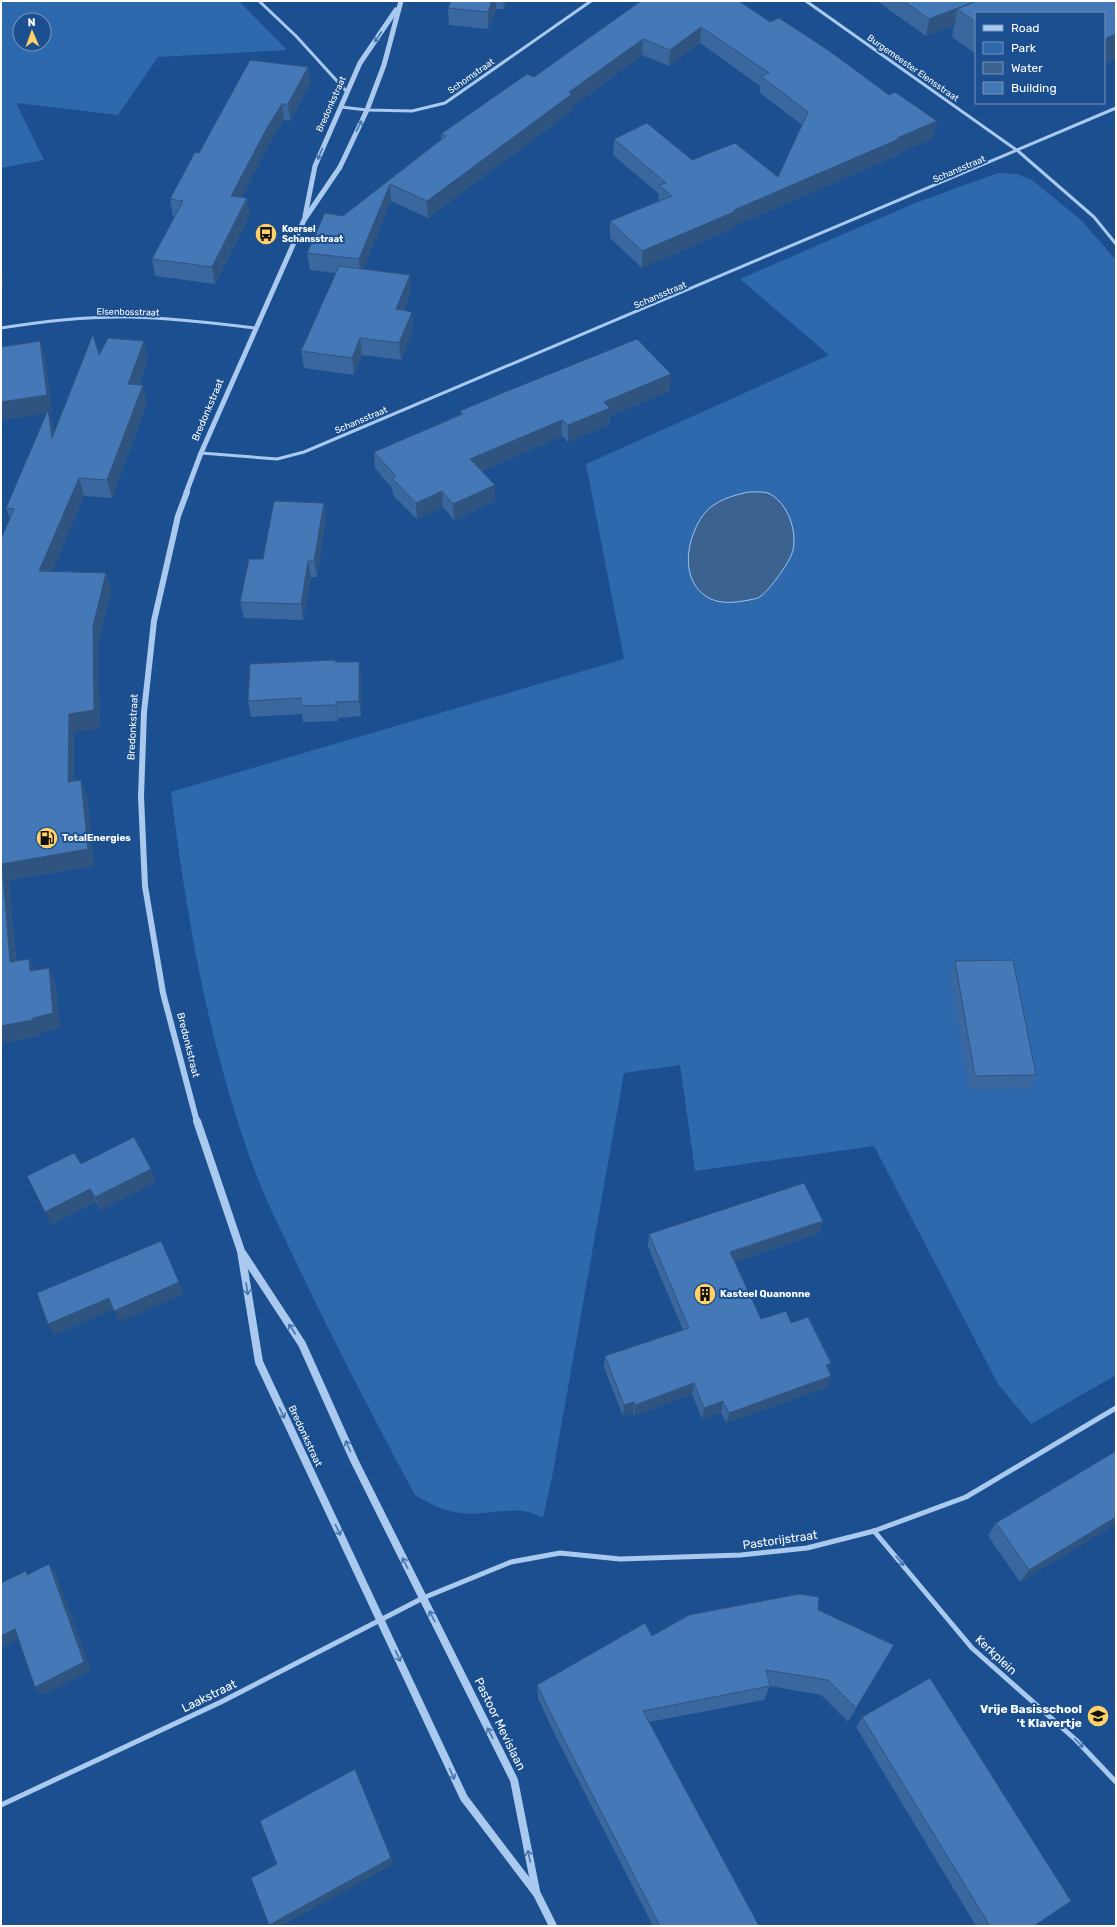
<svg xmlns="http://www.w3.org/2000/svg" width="1117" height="1927" font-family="Rubik,sans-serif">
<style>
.green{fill:#2e69ad;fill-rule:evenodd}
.water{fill:#3c6290;stroke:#9cc4f0}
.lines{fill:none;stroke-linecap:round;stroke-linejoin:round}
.minor-far1{stroke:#a9c9ee;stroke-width:3}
.minor{stroke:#a9c9ee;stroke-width:5}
.tertiary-far2{stroke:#a9c9ee;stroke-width:5}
.tertiary-far1{stroke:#a9c9ee;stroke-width:6}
.tertiary{stroke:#a9c9ee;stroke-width:8}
.wall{fill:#3a679d}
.shaded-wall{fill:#305480}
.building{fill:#4478b7;stroke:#305480}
.oneway{stroke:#4674ac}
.labels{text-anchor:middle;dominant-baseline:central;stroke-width:4;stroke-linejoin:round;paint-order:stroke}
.far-street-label{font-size:9px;fill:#fff;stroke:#1b4f8f}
.far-poi-label{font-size:9px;font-weight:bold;fill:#fff;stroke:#1b4f8f;text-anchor:start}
.street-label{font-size:10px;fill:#fff;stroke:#1b4f8f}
.poi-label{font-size:10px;font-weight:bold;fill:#fff;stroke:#1b4f8f;text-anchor:start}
.near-street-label{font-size:12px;fill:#fff;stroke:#1b4f8f}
.near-poi-label{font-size:12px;font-weight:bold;fill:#fff;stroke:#1b4f8f;text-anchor:end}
</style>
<rect width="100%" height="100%" fill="#1b4f8f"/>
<g class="green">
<path d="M1 1H239L287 50 158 57 118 115 16 103 44 160 1 168ZM20 20H44V44H20Z"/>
<path d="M998 173 1017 174 1032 180 1081 220 1116 260V1375L1031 1424 998 1384 874 1146 695 1171 680 1065 624 1073 553 1472 543 1518C514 1502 491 1517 461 1513 443 1511 430 1504 415 1495 373 1417 333 1340 295 1260 282 1232 267 1203 256 1174 210 1052 187 922 171 792L624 659 586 464 829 355 740 279 915 203Z"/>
</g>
<path class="water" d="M749 492C755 492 764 491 770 494 788 504 797 530 793 550 791 561 770 589 761 596 758 599 753 599 749 600 733 603 716 605 703 594 680 576 687 536 704 514 714 501 733 495 749 492Z"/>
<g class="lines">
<g class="minor-far1">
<path d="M259 1 296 36 347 92"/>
<path d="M806 1 1018 151 1094 217 1116 244"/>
<path d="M341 107 367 110 412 111 445 103 591 1"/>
<path d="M1 328C44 321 87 316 131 317 173 318 214 323 255 328"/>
<path d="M201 453 277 459 304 452 1116 108"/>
</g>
<g class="minor">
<path d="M874 1531 972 1648 1076 1740 1116 1782"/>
<path d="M1 1805 221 1702 423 1598 511 1562 560 1553 620 1559 741 1555 807 1548 874 1531 966 1497 1116 1408"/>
</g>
<g class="tertiary-far2">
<path d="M305 216 315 166 360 63 396 10"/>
<path d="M186 493 201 453 304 220 340 167 367 110 384 65 401 1"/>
</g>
<path class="tertiary-far1" d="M187 492 178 516 154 621 144 712 141 797 145 886 163 993 197 1122"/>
<g class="tertiary">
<path d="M197 1121 241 1251 259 1362 464 1798 537 1894 553 1926"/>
<path d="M243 1254 302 1344 354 1460 514 1780 536 1891"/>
</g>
</g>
<g class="wall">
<path d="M451 1H507L504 9H496L488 29 449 25 448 8Z"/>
<path d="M641 1 770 22 889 95 937 121 933 138 897 154 896 156 734 226V228L642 268 610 238V221L658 202 659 194 613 155 614 139 692 160 778 177 802 125 760 93V86L700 43 669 66 642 55 572 107V111L428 218 391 201 363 269 410 275 411 292 404 310 412 312 413 328 401 360 362 355 354 375 304 368 301 351 336 273 310 270 307 253 343 216 441 139V134L534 77Z"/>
<path d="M877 1H976V2L1116 1V59L1104 64 976 13V54L952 37 954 25 926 36Z"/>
<path d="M308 67 310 84 290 121 284 120 270 142 242 197 247 198 250 215 215 284 155 276 152 259 175 216H173L170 199Z"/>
<path d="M1 257 3 287H1Z"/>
<path d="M40 341 45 358 52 412 49 413 54 432 99 355 148 359 139 385 147 403 112 498 84 496 52 571 106 573 111 591 98 643 100 728 74 732V781L81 780 87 797 94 866 9 880 16 961 29 959 34 970 55 983 60 1028 40 1033V1036L1 1043 10 519 6 508 47 413 1 420V347Z"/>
<path d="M670 391 610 416 609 425 568 442 562 436 482 471 495 501 454 520 443 507 417 519 393 495 392 488 375 468 374 452 461 414 460 411Z"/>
<path d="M324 503 326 519 317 577H311L303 620 244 618 240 602 263 559Z"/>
<path d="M335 660 336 662H359L361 678V716L338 718V721L303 722 302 714 251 717 248 701Z"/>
<path d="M955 961 1036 1075 1030 1088 970 1090 950 975Z"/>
<path d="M81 1164 156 1182 101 1210 96 1202 51 1225Z"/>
<path d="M823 1221 819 1233 735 1262 761 1319 791 1323 831 1363 828 1370 831 1376 827 1387 726 1423 721 1412 702 1419 692 1394 634 1416 633 1413 623 1416 604 1367 605 1356 683 1330 648 1247 649 1234Z"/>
<path d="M1116 1451V1524L1020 1582 988 1536 996 1523Z"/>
<path d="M818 1610 894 1645 848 1722 821 1695 770 1686 764 1700 649 1722 759 1926H653L555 1735 538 1698 537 1685 652 1636Z"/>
<path d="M862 1717 1034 1926H976L856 1727Z"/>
</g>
<g class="shaded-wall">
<path d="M492 1H496V9L488 29V12Z"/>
<path d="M503 1H507L504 9Z"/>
<path d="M976 1 957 9 955 25 926 36 929 19Z"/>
<path d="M701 27 700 43 669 66 670 50Z"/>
<path d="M1116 34V59L1104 64V39Z"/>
<path d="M643 39 642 55 572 107V111L428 218 427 201 569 92Z"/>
<path d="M308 67 310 84 290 121 288 104Z"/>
<path d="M282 104 284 120 270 142 234 213 231 196 268 126Z"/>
<path d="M937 121 933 138 897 154 896 156 734 226V228L642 268V251Z"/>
<path d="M390 184 391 201 360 276 359 259Z"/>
<path d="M247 198 250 215 215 284 212 267Z"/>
<path d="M1 257 3 287 1 279Z"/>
<path d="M410 275 411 292 397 326 396 309Z"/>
<path d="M412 312 413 328 401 360 399 343Z"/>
<path d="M360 338 362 355 354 375 352 358Z"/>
<path d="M40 341 45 358 52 412 49 413 54 428 57 456 52 438 49 413 1 420V402Z"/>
<path d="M144 341 148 359 132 402 128 384Z"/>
<path d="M671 374 670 391 610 416 609 425 568 442V425L604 402Z"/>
<path d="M143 385 147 403 112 498 107 480Z"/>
<path d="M562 420V436L471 476 470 459Z"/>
<path d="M79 478 84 496 45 589 39 571Z"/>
<path d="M495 485V501L454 520 453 504Z"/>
<path d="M442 491 443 507 417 519 416 503Z"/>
<path d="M324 503 326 519 317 577 314 561Z"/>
<path d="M308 561 311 577 303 620 301 604Z"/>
<path d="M106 573 111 591 98 643 100 728 74 732V799L68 782 69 714Z"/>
<path d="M359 662 361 678V716L359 701Z"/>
<path d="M336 702 338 718V721L336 705Z"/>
<path d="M81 780 87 797 94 866 9 880 17 978 10 962 2 864Z"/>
<path d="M29 959 36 975 30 971Z"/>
<path d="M49 968 55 983 60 1028 40 1033V1036L1 1043V1026L33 1018Z"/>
<path d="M151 1169 156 1182 101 1210 95 1197Z"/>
<path d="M90 1189 96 1202 51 1225 45 1212Z"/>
<path d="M823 1221 819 1233 728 1264 730 1252Z"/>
<path d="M179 1282 184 1294 120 1322 114 1311Z"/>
<path d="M109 1298 115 1309 55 1335 48 1324Z"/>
<path d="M831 1363 827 1374 826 1365Z"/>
<path d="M831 1376 827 1387 726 1423 729 1413Z"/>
<path d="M694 1383 692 1394 634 1416 635 1405Z"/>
<path d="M723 1401 721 1412 702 1419 704 1408Z"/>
<path d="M634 1402 633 1413 623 1416 624 1405Z"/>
<path d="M1116 1517V1524L1020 1582 1029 1570Z"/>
<path d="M49 1564 56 1573 91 1670 43 1695 35 1687Z"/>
<path d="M15 1629 23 1637 1 1648V1636Z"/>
<path d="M355 1769 394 1864 281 1926H270L269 1925Z"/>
</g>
<g class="building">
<path d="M451 1H492L488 12 448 8Z"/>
<path d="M641 1H739L770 22 779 18 828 50 889 95 895 92 937 121 897 138 899 139 734 210 736 211 642 251 610 221 672 196 659 185 666 183 614 139 647 123 692 160 735 143 778 177 808 112 761 76 769 73 701 27 670 50 643 39 569 92 572 94 427 201 390 184 359 259 307 253 325 213 343 216 446 136 441 134 527 74 534 77Z"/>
<path d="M904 1H976L929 19Z"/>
<path d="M977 1H1116V34L1104 39V13H976V22L957 9Z"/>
<path d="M250 60 308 67 288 104H282L268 126 231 196 247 198 212 267 152 259 183 201 170 199 195 152 199 153Z"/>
<path d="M339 266 410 275 396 309 412 312 399 343 360 338 352 358 301 351Z"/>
<path d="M93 334 99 355 108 338 144 341 128 384 143 385 107 480 79 478 39 571 106 573 93 626 94 710 69 714 68 782 81 780 88 849 2 864 10 962 29 959 30 971 49 968 53 1013 33 1018V1020L1 1026V539L14 509 6 508 48 410 52 438Z"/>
<path d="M637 339 671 374 604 402 610 408 568 425 562 420 470 459 495 485 453 504 442 491 416 503 392 478 396 476 374 452 463 414 460 411 500 394Z"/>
<path d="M40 341 47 395 1 402V347Z"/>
<path d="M274 501 324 503 314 561H308L301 604 240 602 249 559H263Z"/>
<path d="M335 660V662H359V701L336 702V705L301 706V698L248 701 250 664Z"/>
<path d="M1013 960 1036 1075 975 1076 955 961Z"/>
<path d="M134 1137 151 1169 95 1197 90 1189 45 1212 27 1176 74 1153 81 1164Z"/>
<path d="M804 1183 823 1221 730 1252 761 1319 786 1311 791 1323 808 1317 831 1363 826 1365 831 1376 729 1413 723 1401 704 1408 694 1383 635 1405 634 1402 624 1405 605 1356 689 1328 649 1234Z"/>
<path d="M161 1241 179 1282 114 1311 109 1298 48 1324 37 1293Z"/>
<path d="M1116 1451V1517L1029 1570 996 1523Z"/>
<path d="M49 1564 84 1662 35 1687 15 1629 1 1636V1583L26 1571 27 1575Z"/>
<path d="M799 1594 819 1597 818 1610 894 1645 856 1708 828 1680 766 1670 770 1686 643 1711 759 1926H660L555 1722 537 1685 645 1623 652 1636 689 1615Z"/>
<path d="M930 1678 1071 1901 1034 1926H990L862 1717Z"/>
<path d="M355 1769 391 1858 269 1925 251 1878 277 1864 260 1821Z"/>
</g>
<defs><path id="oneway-shaft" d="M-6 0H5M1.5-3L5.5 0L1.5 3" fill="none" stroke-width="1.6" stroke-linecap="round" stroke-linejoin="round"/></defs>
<g class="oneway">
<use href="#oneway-shaft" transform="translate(378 37) rotate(124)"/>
<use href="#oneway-shaft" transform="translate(359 126) rotate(-65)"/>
<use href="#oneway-shaft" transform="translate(320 154) rotate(113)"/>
<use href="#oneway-shaft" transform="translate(247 1289) rotate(81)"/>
<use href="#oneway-shaft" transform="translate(292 1329) rotate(-123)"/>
<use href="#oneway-shaft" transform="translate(282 1413) rotate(65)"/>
<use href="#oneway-shaft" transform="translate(348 1446) rotate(-114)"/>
<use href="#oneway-shaft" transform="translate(338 1530) rotate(64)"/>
<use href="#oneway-shaft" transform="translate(900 1561) rotate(50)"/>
<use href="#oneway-shaft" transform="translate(405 1563) rotate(-117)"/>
<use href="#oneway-shaft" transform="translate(432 1616) rotate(-117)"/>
<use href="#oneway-shaft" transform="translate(398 1656) rotate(65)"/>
<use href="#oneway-shaft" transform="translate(490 1733) rotate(-117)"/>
<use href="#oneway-shaft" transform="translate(1079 1743) rotate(45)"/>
<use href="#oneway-shaft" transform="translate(452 1774) rotate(65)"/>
<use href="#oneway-shaft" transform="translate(529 1856) rotate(-102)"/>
</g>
<defs>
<g id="bus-disc" transform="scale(1.15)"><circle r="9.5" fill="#ffd166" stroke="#1b4f8f"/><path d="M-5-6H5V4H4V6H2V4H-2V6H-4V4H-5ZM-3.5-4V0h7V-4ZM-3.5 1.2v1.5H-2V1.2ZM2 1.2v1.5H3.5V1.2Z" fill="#111"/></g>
<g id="fuel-disc" transform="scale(1.15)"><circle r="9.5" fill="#ffd166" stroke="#1b4f8f"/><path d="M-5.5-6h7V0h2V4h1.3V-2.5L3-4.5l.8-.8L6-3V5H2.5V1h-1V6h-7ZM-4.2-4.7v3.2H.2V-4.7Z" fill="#111"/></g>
<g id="building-disc" transform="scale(1.15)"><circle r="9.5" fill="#ffd166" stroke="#1b4f8f"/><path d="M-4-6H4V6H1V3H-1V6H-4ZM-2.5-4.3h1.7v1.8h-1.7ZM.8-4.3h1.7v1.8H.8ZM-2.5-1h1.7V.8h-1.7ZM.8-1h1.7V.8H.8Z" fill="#111"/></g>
<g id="school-disc" transform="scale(1.15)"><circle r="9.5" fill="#ffd166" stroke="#1b4f8f"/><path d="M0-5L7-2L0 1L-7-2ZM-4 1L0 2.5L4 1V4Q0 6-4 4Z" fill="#111"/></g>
</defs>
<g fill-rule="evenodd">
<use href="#bus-disc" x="266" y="234"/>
<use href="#fuel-disc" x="47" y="838"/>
<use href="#building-disc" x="705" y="1294"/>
<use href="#school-disc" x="1098" y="1716"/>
</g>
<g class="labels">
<g class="far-street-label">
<text transform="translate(913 68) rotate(35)">Burgemeester Elensstraat</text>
<text transform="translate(471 76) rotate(-35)">Schomstraat</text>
<text transform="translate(331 104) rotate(-66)">Bredonkstraat</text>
<text transform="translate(959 169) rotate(-23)">Schansstraat</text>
<text transform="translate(660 295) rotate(-23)">Schansstraat</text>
<text transform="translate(128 312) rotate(1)">Elsenbosstraat</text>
<text transform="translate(361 420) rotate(-23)">Schansstraat</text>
</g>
<g class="far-poi-label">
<text x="282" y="229">Koersel<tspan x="282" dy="10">Schansstraat</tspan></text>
</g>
<g class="street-label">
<text transform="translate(208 410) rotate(-67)">Bredonkstraat</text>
<text transform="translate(133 727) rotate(-87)">Bredonkstraat</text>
<text transform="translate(188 1045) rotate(76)">Bredonkstraat</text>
<text transform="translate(305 1436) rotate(65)">Bredonkstraat</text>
</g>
<g class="poi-label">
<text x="62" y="838">TotalEnergies</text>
<text x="720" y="1294">Kasteel Quanonne</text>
</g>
<g class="near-street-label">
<text transform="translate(780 1540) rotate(-8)">Pastorijstraat</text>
<text transform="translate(996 1655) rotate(43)">Kerkplein</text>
<text transform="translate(209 1696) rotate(-26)">Laakstraat</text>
<text transform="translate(500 1724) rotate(64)">Pastoor Mevislaan</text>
</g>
<g class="near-poi-label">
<text x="1082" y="1709">Vrije Basisschool<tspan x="1082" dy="14">'t Klavertje</tspan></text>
</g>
</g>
<rect width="1117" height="1927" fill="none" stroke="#ffffff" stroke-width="4"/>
<rect x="975" y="12" width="130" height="92" fill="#1b4f8f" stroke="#7695bc"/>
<rect x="983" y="25" width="20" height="6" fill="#a9c9ee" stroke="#7695bc"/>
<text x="1011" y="32" font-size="12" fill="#ffffff">Road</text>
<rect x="983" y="42" width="20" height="12" fill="#2e69ad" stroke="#7695bc"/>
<text x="1011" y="52" font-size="12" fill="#ffffff">Park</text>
<rect x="983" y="62" width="20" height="12" fill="#3c6290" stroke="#7695bc"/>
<text x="1011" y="72" font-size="12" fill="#ffffff">Water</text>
<rect x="983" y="82" width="20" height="12" fill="#4478b7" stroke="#7695bc"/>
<text x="1011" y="92" font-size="12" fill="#ffffff">Building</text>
<g transform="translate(32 32) rotate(358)"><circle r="19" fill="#1b4f8f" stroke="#7695bc"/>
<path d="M0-3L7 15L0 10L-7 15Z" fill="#ffd166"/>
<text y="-6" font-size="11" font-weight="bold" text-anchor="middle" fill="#ffffff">N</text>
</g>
</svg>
